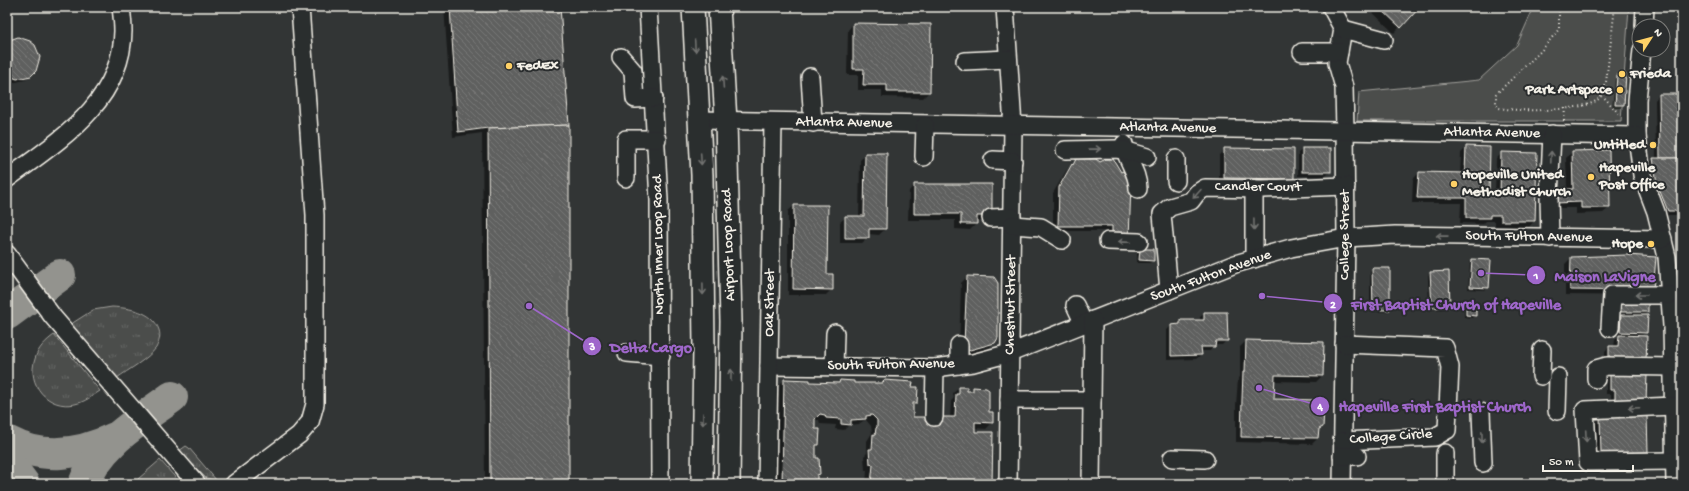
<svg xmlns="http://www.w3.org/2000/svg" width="1689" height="491" font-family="'Gochi Hand',sans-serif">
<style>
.grass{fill:url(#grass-tufts);stroke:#a09f9a}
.park{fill:#4b4d4c;stroke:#a09f9a}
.shadow{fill:#0007}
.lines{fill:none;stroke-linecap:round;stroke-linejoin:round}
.taxiway{stroke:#93938e;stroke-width:32}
.building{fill:url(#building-back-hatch);stroke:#f4f1e8}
.minor-casing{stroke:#f4f1e8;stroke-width:20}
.major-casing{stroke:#f4f1e8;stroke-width:24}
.path{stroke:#f4f1e8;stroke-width:2;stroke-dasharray:1 3;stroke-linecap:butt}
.minor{stroke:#2a2d2e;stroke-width:17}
.major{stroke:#2a2d2e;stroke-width:21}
.oneway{stroke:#71726f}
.poi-dot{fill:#ffd166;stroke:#2a2d2e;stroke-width:1.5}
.labels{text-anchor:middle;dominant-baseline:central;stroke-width:4;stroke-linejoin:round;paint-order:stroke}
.poi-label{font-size:15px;font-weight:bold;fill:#f4f1e8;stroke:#2a2d2e;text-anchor:start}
.street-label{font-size:15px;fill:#f4f1e8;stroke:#2a2d2e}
.leader{fill:none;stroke:#9f67cb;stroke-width:1.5}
.callout-dot{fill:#9f67cb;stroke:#2a2d2e;stroke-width:1.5}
.mark-label{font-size:12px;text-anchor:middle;font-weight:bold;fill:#fff}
.callout-label{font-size:16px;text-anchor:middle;font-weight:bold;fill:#9f67cb;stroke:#2a2d2e;stroke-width:4;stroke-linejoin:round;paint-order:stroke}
</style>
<defs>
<pattern id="grass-tufts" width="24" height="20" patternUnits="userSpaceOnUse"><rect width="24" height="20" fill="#4b4d4c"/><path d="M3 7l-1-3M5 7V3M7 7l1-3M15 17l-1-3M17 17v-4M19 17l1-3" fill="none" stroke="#666766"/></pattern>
<pattern id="building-back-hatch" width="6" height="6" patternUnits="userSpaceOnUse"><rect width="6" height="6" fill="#5f605f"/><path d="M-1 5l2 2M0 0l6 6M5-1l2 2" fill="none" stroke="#777776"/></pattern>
</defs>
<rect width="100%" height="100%" fill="#323535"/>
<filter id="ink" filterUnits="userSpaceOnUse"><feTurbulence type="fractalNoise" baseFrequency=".025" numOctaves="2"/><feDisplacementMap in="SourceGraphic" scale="8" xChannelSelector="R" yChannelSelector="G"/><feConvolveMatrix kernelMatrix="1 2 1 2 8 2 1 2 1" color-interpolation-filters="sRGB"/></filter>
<g filter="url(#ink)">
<g class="grass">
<path d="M112 307C129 308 153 311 159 330 161 336 159 342 156 348 148 359 128 370 117 378L71 324 93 310Z"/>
<path d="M54 335 100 391C92 396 85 402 75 404 48 410 26 384 35 359 38 348 46 341 54 335Z"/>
<path d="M186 446 189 448 217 481 206 478 179 451Z"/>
<path d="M160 460 181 484H135L138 479Z"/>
</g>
<path class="park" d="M1534 7H1629L1621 121H1357L1359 92 1479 80 1517 45Z"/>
<g class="shadow">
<path d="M444 7H559L568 484H485L482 133 453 137Z"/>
<path d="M1367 7H1419L1394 33Z"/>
<path d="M7 12 9 17 7 26Z"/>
<path d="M853 24 929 92 923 98 882 97V90H858V75H847L848 30Z"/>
<path d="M7 43 35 70 25 80 12 83 7 81Z"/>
<path d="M1617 76 1623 105 1620 108H1612L1615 79Z"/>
<path d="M1659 95 1682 175V213L1680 215H1664L1653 188 1649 163 1654 159H1656L1655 100Z"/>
<path d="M1467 147 1488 196H1495L1496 159 1502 153 1534 221 1529 227 1495 226V221H1486L1483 224 1460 223 1461 203H1412L1413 179 1419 173 1460 174 1461 153Z"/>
<path d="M1225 149 1293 178 1287 184 1219 183V155Z"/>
<path d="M1303 149 1330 172 1326 176H1298V153Z"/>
<path d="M1572 152 1609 208 1603 213 1576 214V208H1549L1567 190 1566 158Z"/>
<path d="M866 154 885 229 879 235 868 234V238L862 243H840V222L846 217H859L860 160Z"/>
<path d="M1077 160 1100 163 1128 239 1107 245 1106 231H1053V193L1066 171Z"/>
<path d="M914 185H991L985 221H976V224L970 230 955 229V220H908L909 191Z"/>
<path d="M794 206 832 289 826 295H788V211Z"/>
<path d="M1140 250 1153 260 1150 263H1137V253Z"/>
<path d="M1627 256 1647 296 1565 295V264L1571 258Z"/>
<path d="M1472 260 1488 287 1485 290 1468 289 1470 263Z"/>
<path d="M1373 269 1389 310 1386 312H1370V272Z"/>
<path d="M1431 273 1449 306 1446 309 1429 310 1428 275Z"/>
<path d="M967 277 994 343 988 349 964 355 959 352 961 283Z"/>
<path d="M1622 304 1647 312 1643 316 1646 332 1605 364V351L1609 347H1614L1615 340 1620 335H1618V319L1623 315H1619V306Z"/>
<path d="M1467 307 1475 315 1472 318 1464 317V309Z"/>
<path d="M1205 313 1227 340 1222 345H1214L1210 351H1200L1201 355 1196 359 1167 360V330L1171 326 1175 325 1180 321H1200V317Z"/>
<path d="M1246 341 1322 376 1316 382 1273 381V400L1317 410 1322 426 1318 431V438L1312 444 1236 442V405L1238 379 1240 377V347Z"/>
<path d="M1611 375 1645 401 1611 404V394H1606V379Z"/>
<path d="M784 380 838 384 840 381 853 384H882L884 381 911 388 916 403 912 407V418H950L951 401 954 398 953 393 959 388 966 392H971L974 388 988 413H992V423L986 429 974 428V433L991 484H866L867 470H865L864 456 867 453V441L872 433 871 426 866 420 863 421 859 424 849 425 844 430 835 429 836 425 820 424 819 420H814L818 445 815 448V459L819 474 816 476V484H776L778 386Z"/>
<path d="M1600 418 1647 452 1643 456 1597 457 1596 422Z"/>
</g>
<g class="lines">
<g class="taxiway">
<path d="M7 314 60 275"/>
<path d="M7 441C42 460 80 455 115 438"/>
<path d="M7 461 24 484"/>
<path d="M84 484C99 443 138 422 172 397"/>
</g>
</g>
<g class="building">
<path d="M450 7H560L569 125 488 128 458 132Z"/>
<path d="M1379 7H1420L1401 28Z"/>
<path d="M853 23 931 24 930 92H887V85H863L864 69H853Z"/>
<path d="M18 37 30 41 35 45 40 57 36 71 31 76 17 79 7 75V41Z"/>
<path d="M1626 74 1624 105H1615L1617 75Z"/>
<path d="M1659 94H1681L1682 158H1660Z"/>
<path d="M569 125V484H490L488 128Z"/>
<path d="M1466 146 1490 147 1489 195H1500L1501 152 1537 153 1535 221H1501V215H1490V218H1466V198H1417L1419 172 1465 173Z"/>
<path d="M1224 148 1294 149V179L1224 178Z"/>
<rect x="1302" y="148" width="29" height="24"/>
<path d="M1609 150 1610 208H1581V202L1555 203 1554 189H1573L1572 151Z"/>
<path d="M865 153H887L886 229H869V238H845V216H864Z"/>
<path d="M1653 158H1682V211H1668L1657 184Z"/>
<path d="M1076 159H1096L1100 162 1106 159H1113L1121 172 1123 171 1131 184 1129 239 1112 240V226H1058L1059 187 1072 164 1073 165Z"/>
<path d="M914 184H992V216H977V224H961V214H914Z"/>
<path d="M794 205H828L827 274H833V290L793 289Z"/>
<path d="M1140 249H1154V261L1139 260Z"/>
<path d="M1627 255 1656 257 1653 291 1570 290 1571 257Z"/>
<path d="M1472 259 1491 260 1489 288 1470 287Z"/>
<path d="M1372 268H1390V310H1373Z"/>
<path d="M1449 271 1450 307 1432 308 1430 272Z"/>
<path d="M967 276 994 277 998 283V338L995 343 970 350 964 347V344Z"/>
<rect x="1621" y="303" width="27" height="9"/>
<path d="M1466 306H1476V316L1466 315Z"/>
<path d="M1204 312H1227L1228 341H1216L1215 347H1201L1202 355 1171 356V325L1180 324V320H1204Z"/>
<path d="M1621 315H1648L1647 333 1620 332Z"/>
<path d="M1619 335 1647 336 1646 362 1609 360V346H1618Z"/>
<path d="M1246 340 1324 342 1323 376 1275 375 1274 399 1318 400V409H1324L1323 427 1319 429 1318 438 1241 437 1242 399 1243 372H1245Z"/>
<path d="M1610 374 1647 375 1646 401 1615 400V390H1610Z"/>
<path d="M784 379 810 380V382L839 383 840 380 854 381V383H883L884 380 913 382 912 387H918L917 403H913V417H955L956 394H959V387H967V391H973V387L986 388 989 390V412H993V423L975 422V432H993L992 484H871L873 465 870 464 869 449H872L873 434 875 435 876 428 877 427V420L872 415 866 416V419L851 420V425L841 424V419L826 418 825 415 820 414 815 419V429H820L819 445H816V458H819L820 474 817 475V484H782Z"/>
<path d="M1647 416 1648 452 1601 453 1600 417Z"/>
</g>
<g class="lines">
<g class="minor-casing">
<g id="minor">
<path d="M648 7 659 200 660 484"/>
<path d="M1005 7 1013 126 1008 484"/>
<path d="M1331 7 1343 29 1337 63 1344 87 1345 130 1346 238 1342 484"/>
<path d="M1644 26 1645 7"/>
<path d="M1343 29 1384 40"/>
<path d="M1642 50 1637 100V136L1642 175 1656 212 1667 257 1672 326 1675 484"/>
<path d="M1302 52H1339"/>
<path d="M621 57 633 71 635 99 654 98"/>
<path d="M965 61 1008 59"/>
<path d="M810 77 813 123"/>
<path d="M699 120 1637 136"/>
<path d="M1124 144C1125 160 1138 170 1138 189"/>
<path d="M1065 150 1115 149 1124 150 1147 157"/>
<path d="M924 157 925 125"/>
<path d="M993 160 1013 161"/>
<path d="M626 178V139H657"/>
<path d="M7 179C58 141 122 103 123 31 123 23 122 15 121 7"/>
<path d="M1176 181V159"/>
<path d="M1254 189V259"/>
<path d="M991 218 1012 217"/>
<path d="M1012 225 1041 227 1062 240"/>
<path d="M1550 238 1549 197 1552 134"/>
<path d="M1108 241 1139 242"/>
<path d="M7 254 53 317 197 484"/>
<path d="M1169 290 1162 214 1170 207 1191 201 1197 193 1205 188 1262 189 1346 186"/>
<path d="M1075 305 1084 324"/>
<path d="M1610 328 1612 295H1670"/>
<path d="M959 345V365"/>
<path d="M627 353 661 356"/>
<path d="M769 366 935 368 973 363 1010 353 1235 264 1291 248 1346 238 1395 235 1663 239"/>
<path d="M834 367 835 333"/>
<path d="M1541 376 1542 350"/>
<path d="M1596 379V369L1607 366 1672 367"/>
<path d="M1009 400H1092"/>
<path d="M1673 406 1585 410 1588 462 1674 461"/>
<path d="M1557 411 1558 377"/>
<path d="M1481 412 1483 463"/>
<path d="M934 417 935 368"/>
<path d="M1342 441 1435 437 1447 430 1450 367 1445 348 1344 344"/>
<path d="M1445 453V484"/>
<path d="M1342 456H1357"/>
<path d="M1172 458 1205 459"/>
<path d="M234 484 299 435 310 422 315 404V215L300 7"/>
<path d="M767 484 773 122"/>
<path d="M1091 484 1093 320"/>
</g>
</g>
<g class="major-casing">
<g id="major">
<path d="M693 7 702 175 704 348 702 484"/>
<path d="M719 7 726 121 731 321 729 484"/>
</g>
</g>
<g class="path">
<path d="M1559 7V29L1541 51 1496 94V104L1499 108C1518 112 1577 111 1594 102 1602 98 1604 91 1606 82L1615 7"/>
<path d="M1602 95 1620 115"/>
<path d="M1564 121 1565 108"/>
</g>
<use href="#minor" class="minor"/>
<use href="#major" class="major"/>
</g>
<defs><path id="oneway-shaft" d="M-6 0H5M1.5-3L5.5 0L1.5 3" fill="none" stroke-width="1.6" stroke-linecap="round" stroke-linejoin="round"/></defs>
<g class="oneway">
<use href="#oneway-shaft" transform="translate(695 46) rotate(87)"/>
<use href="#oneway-shaft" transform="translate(723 82) rotate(-94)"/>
<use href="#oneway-shaft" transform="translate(1095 149) rotate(-1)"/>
<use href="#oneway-shaft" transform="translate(1551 157) rotate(-88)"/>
<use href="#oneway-shaft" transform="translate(701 159) rotate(87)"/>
<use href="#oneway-shaft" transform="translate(1197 194) rotate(132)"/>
<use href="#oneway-shaft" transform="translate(1254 224) rotate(89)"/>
<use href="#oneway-shaft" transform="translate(1442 236) rotate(-179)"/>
<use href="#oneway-shaft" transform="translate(1124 242) rotate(-178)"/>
<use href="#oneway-shaft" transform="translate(703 289) rotate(89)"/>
<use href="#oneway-shaft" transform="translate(1641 295) rotate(180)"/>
<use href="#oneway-shaft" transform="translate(731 375) rotate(-89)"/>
<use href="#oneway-shaft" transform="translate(1634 408) rotate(178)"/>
<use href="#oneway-shaft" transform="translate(703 419) rotate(91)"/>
<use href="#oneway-shaft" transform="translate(1586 436) rotate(87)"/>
<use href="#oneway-shaft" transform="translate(1482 437) rotate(89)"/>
</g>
</g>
<g class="poi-dot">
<circle cx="509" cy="66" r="4"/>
<circle cx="1622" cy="74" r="4"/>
<circle cx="1620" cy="90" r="4"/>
<circle cx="1653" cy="145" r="4"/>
<circle cx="1591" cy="177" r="4"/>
<circle cx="1454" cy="184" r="4"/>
<circle cx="1651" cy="244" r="4"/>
</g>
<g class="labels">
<g class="poi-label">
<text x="517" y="66">FedEx</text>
<text x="1630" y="74">Frieda</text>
<text x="1612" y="90" text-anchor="end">Park Artspace</text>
<text x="1645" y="145" text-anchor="end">Untitled</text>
<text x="1599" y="168">Hapeville<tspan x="1599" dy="17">Post Office</tspan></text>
<text x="1462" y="175">Hopeville United<tspan x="1462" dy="17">Methodist Church</tspan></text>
<text x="1643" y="244" text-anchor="end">Hope</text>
</g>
<g class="street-label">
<text transform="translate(844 123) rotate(1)">Atlanta Avenue</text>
<text transform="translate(1168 128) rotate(1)">Atlanta Avenue</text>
<text transform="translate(1492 133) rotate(1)">Atlanta Avenue</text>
<text x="1258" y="187">Candler Court</text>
<text transform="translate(1345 235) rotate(-90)">College Street</text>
<text transform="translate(1529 237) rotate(1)">South Fulton Avenue</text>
<text transform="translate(659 245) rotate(-91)">North Inner Loop Road</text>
<text transform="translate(729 245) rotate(-92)">Airport Loop Road</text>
<text transform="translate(1211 276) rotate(-20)">South Fulton Avenue</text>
<text transform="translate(770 303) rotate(-89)">Oak Street</text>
<text transform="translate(1011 305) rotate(-89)">Chestnut Street</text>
<text transform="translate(891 365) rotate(-1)">South Fulton Avenue</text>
<text transform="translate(1391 437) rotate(-4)">College Circle</text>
</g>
</g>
<path class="leader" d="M1481 273L1536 275M1262 296L1333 303M529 306L592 346M1259 388L1320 406"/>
<g class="callout-dot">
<circle cx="1481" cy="273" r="4"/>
<circle cx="1262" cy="296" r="4"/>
<circle cx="529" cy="306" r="4"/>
<circle cx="1259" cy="388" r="4"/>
<circle cx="1536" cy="275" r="10"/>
<circle cx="1333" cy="303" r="10"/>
<circle cx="592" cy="346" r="10"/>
<circle cx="1320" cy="406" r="10"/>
</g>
<g class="mark-label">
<text x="1536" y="279">1</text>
<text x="1333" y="308">2</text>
<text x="592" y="350">3</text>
<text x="1320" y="410">4</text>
</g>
<g class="callout-label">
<text x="1605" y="281">Maison LaVigne</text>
<text x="1456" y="309">First Baptist Church of Hapeville</text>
<text x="651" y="352">Delta Cargo</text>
<text x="1435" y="411">Hapeville First Baptist Church</text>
</g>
<rect width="1689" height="491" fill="none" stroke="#2a2d2e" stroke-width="24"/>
<rect x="12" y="12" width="1665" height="467" fill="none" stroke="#f4f1e8" stroke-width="1.5" filter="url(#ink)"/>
<g transform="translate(1651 38) rotate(54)"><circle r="19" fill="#2a2d2e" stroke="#7b7b78"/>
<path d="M0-3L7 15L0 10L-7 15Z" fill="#ffd166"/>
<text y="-6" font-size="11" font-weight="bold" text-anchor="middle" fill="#f4f1e8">N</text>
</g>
<path d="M1543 465v6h90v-6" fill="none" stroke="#f4f1e8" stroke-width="2"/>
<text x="1549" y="465" font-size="12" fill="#f4f1e8" stroke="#2a2d2e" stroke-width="3" paint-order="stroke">50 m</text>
</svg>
